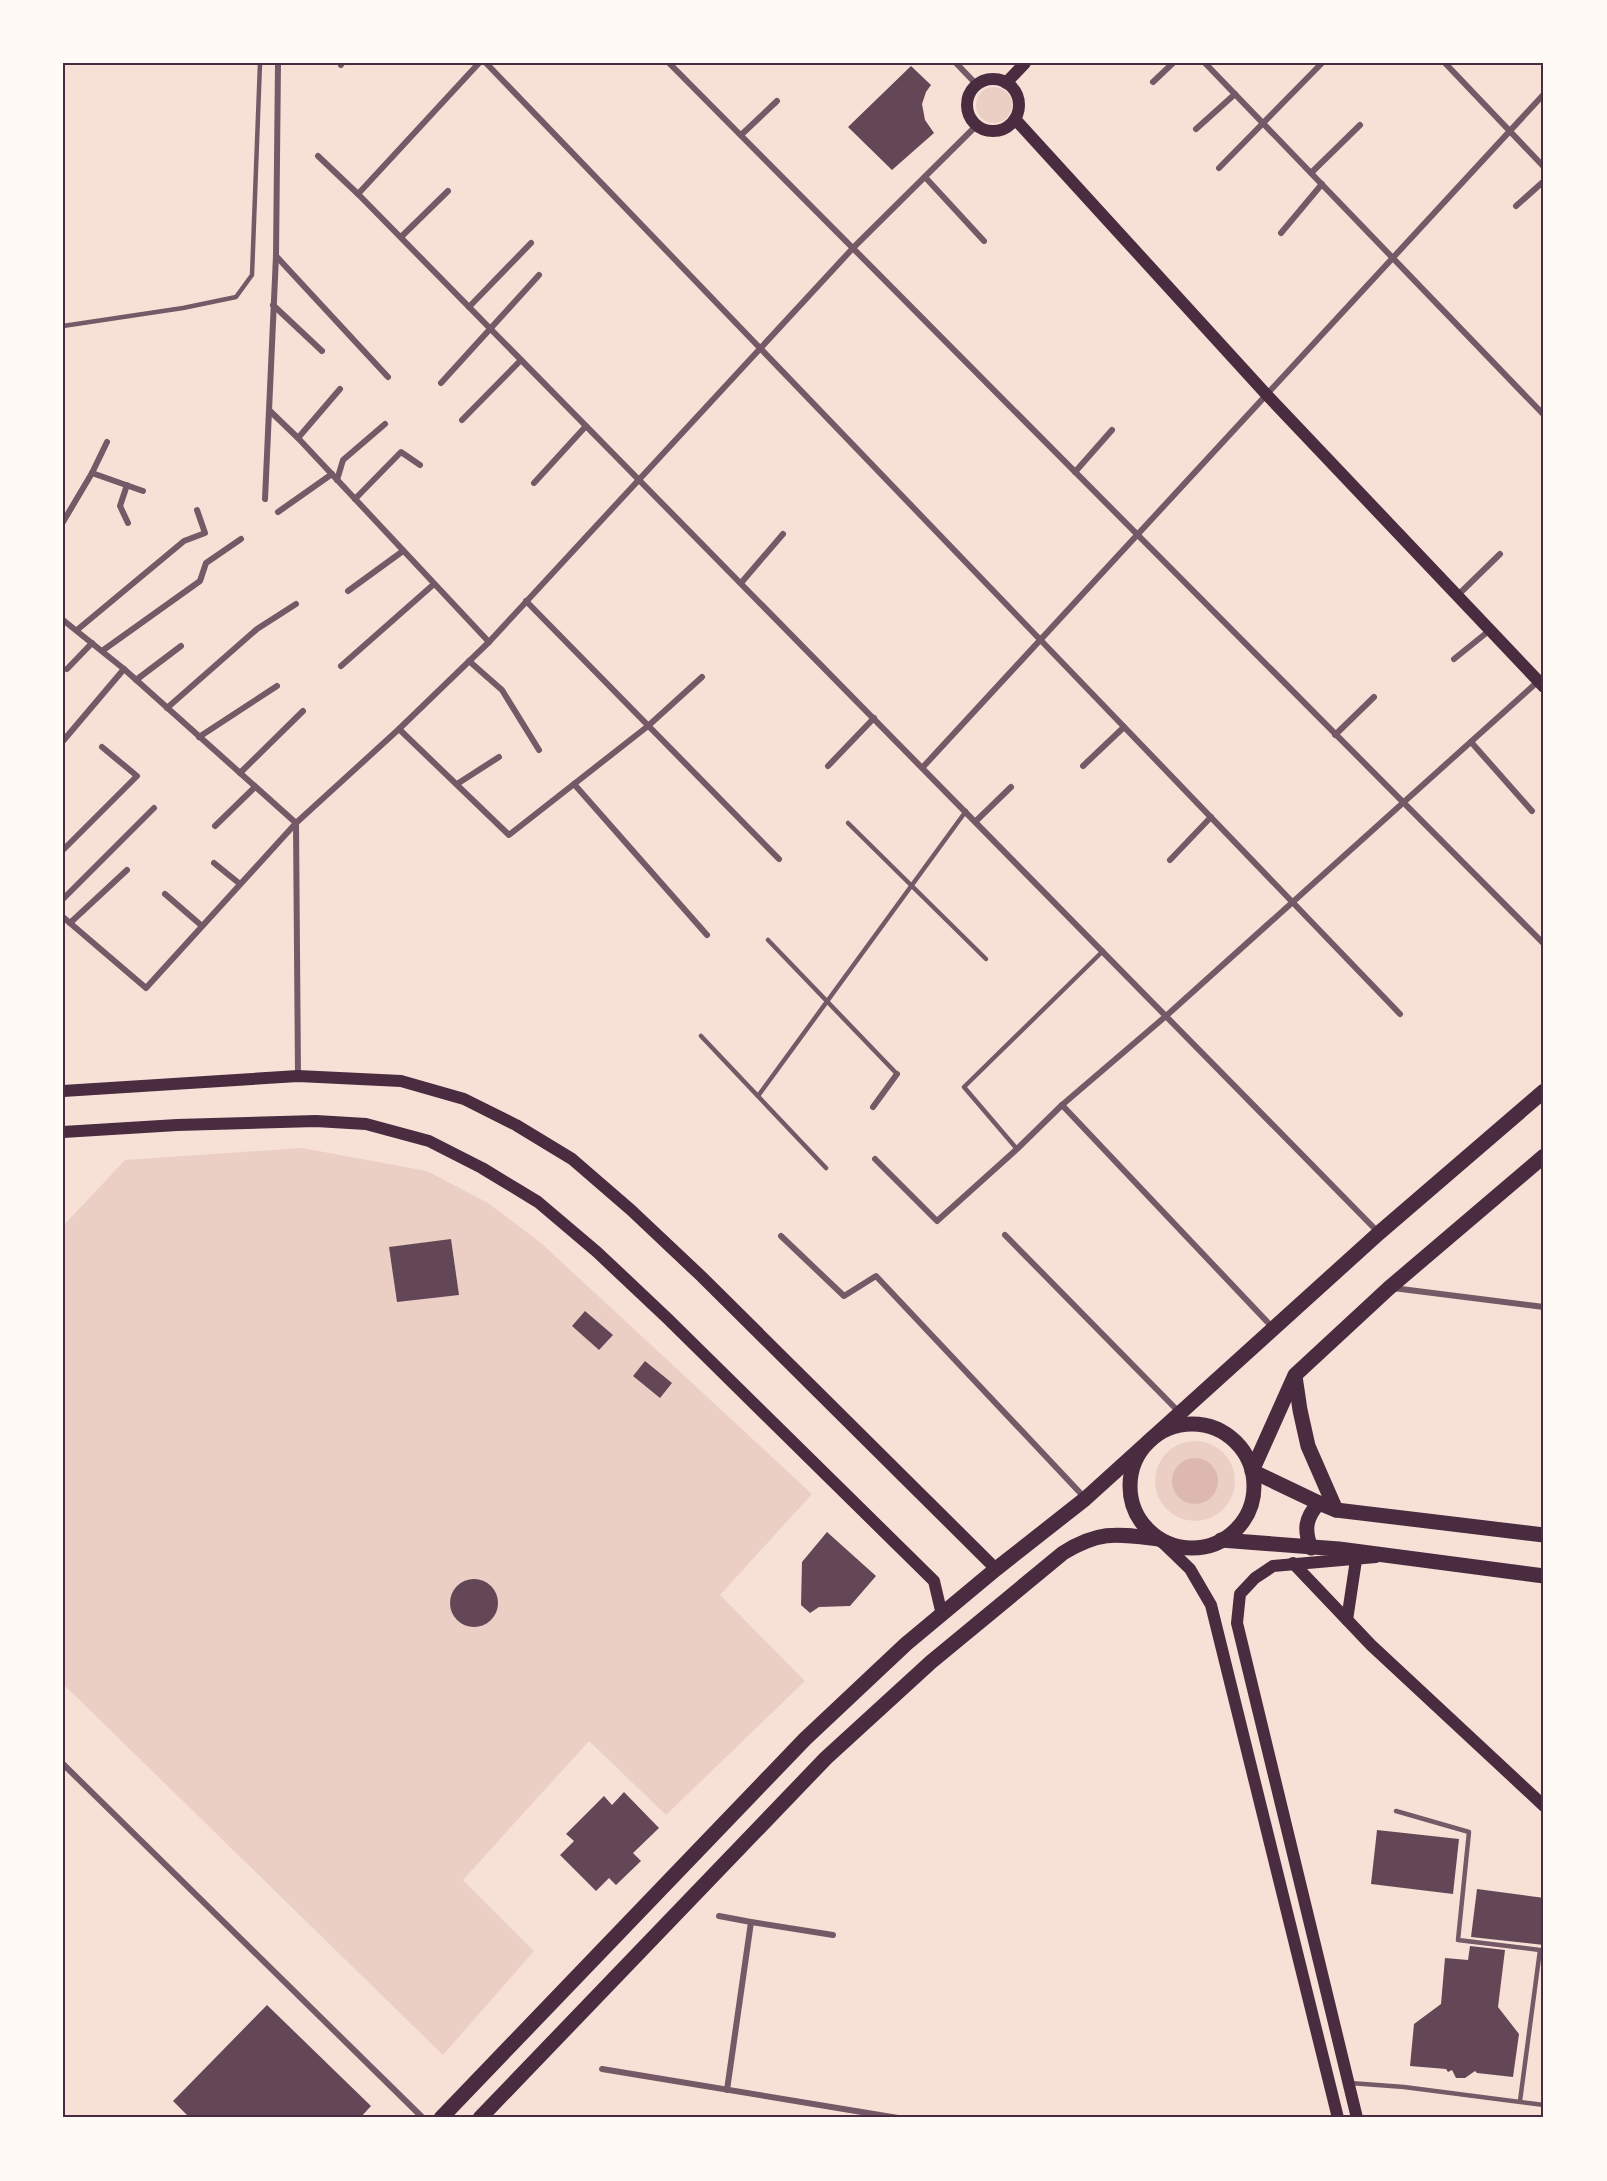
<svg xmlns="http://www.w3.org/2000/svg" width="1607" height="2181" font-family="'DejaVu Sans',sans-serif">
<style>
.green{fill:#ebcfc5}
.water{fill:#dcb8b0}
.building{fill:#644757}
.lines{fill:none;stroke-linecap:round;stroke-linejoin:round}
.service{stroke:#755966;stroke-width:4.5}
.minor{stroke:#755966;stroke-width:6}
.secondary{stroke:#4a2c40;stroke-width:12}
.primary{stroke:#4a2c40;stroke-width:15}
.neatline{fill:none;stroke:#4a2c40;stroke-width:2}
</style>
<rect width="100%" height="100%" fill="#f7e1d7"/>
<g class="green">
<circle cx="994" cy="105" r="18"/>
<path d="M302 1148 427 1171 488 1203 541 1243 812 1494 720 1595 805 1681 666 1815 589 1741 463 1880 534 1951 443 2055 63 1684V1226L125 1160Z"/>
<circle cx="1195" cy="1481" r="40"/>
</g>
<circle class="water" cx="1195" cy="1481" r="23"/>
<g class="building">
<path d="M911 66 931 85 926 92 922 104 925 120 934 133 892 170 848 127Z"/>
<path d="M451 1239 459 1295 397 1302 389 1247Z"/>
<path d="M585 1311 613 1335 599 1350 572 1326Z"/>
<path d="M645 1361 672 1383 660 1398 633 1376Z"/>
<path d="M827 1532 876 1576 850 1606 819 1607 810 1613 801 1605 802 1562Z"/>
<circle cx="474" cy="1603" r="24"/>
<path d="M624 1792 659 1828 633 1853 641 1861 616 1885 609 1878 596 1891 560 1855 574 1841 566 1834 604 1796 612 1805Z"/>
<path d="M1377 1830 1459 1839 1453 1894 1371 1884Z"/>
<path d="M1477 1889 1544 1898V1945L1471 1937Z"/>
<path d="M1470 1946 1505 1950 1498 2007 1519 2034 1513 2077 1477 2073 1475 2071 1465 2078H1456L1452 2070 1448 2072 1446 2069 1410 2066 1414 2024 1441 2004 1445 1958 1468 1960Z"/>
<path d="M267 2005 371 2106 360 2118H190L173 2101Z"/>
</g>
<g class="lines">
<g class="service">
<path d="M63 326 183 308 236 297 252 275 260 63"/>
<path d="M848 823 986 959"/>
<path d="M768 940 897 1074"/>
<path d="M701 1036 826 1168"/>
<path d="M758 1096 966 811"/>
<path d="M1017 1149 964 1087 1103 951"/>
<path d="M1396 1811 1469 1832 1458 1940 1540 1950 1520 2101"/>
<path d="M1350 2083 1404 2087 1544 2105"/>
</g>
<g class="minor">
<path d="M486 63 1400 1014"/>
<path d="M669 63 1544 944"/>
<path d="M956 63 977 85"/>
<path d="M1205 63 1544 415"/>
<path d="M1445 63 1544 167"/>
<path d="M341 65 342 63"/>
<path d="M1153 82 1173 63"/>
<path d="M1196 129 1235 94"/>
<path d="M741 135 777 101"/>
<path d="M318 156 358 194 1378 1232"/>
<path d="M1219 168 1322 63"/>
<path d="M1311 173 1360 125"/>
<path d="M925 177 984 241"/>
<path d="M358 194 479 63"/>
<path d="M1516 206 1544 181"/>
<path d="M1281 233 1322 184"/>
<path d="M401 237 448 191"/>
<path d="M276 256 388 377"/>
<path d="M273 305 322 351"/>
<path d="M469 307 531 243"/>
<path d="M441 383 539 275"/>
<path d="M270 411 298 438 489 642"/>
<path d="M462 420 521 360"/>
<path d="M298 438 340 389"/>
<path d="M1075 472 1112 430"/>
<path d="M92 473 143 491"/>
<path d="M337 480 343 460 385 424"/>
<path d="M534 483 586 426"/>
<path d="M127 485 120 506 128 523"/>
<path d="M265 499 276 256 278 63"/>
<path d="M355 499 401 452 420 465"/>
<path d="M278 512 332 474"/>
<path d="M63 522 92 473 107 442"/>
<path d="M741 583 783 534"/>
<path d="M348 591 403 551"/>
<path d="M1457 596 1500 554"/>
<path d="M526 601 779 859"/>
<path d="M63 620 124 669 296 823"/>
<path d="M77 630 184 541 205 533 197 510"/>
<path d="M102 651 200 581 206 563 241 539"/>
<path d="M1454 659 1490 630"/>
<path d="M469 661 502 690 539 750"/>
<path d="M341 666 434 584"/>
<path d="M67 669 92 643"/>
<path d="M136 680 181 646"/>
<path d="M167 708 257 629 296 604"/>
<path d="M399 729 509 835 648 726 702 677"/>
<path d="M1335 735 1374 697"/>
<path d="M199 737 277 686"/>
<path d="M63 741 124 669"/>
<path d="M1471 742 1532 811"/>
<path d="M828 766 874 718"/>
<path d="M1083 766 1124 727"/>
<path d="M923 767 1544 94"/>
<path d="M240 773 303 711"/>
<path d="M457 784 499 757"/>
<path d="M574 784 707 935"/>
<path d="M976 821 1011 787"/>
<path d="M296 823 298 1076"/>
<path d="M215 826 255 787"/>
<path d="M63 850 137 776 102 747"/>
<path d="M1170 860 1211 817"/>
<path d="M214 863 240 884"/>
<path d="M165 894 202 926"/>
<path d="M63 899 154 808"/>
<path d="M63 917 146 988 296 823 399 729 489 642 853 248 977 125"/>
<path d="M70 923 127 870"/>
<path d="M1062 1105 1273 1328"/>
<path d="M873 1107 897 1074"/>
<path d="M875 1159 937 1221 1017 1149 1062 1105 1166 1016 1544 676"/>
<path d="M1005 1235 1179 1412"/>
<path d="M781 1236 844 1296 876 1276 1085 1498"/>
<path d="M1393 1288 1544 1307"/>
<path d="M63 1764 423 2118"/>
<path d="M719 1916 751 1922"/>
<path d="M602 2069 898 2118"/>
<path d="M727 2090 751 1922 833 1935"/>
</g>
<g class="secondary">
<circle cx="993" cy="105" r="26"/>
<path d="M1006 83 1025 63"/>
<path d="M1015 119 1266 394 1544 687"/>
<path d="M63 1091 298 1076 401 1081 464 1099 516 1125 572 1159 631 1210 702 1277 996 1569"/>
<path d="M63 1132 177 1125 316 1121 366 1124 429 1141 482 1168 538 1202 597 1252 668 1319 934 1581 942 1615"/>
<path d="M1159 1539 1190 1569 1211 1605 1338 2118"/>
<path d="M1293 1563 1371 1645 1544 1806"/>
<path d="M1347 1620 1356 1560"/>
<path d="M1357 2118 1237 1623 1240 1594 1255 1578 1273 1566 1376 1557"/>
</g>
<g class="primary">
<path d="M1544 1156 1389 1288 1295 1375 1252 1471 1319 1503 1336 1510 1544 1535"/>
<path d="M1295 1376 1300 1410 1308 1446 1336 1510"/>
<circle cx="1192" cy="1486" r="62"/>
<path d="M1221 1540 1339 1549 1544 1576"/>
<path d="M1311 1548C1304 1530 1305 1518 1319 1503"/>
<path d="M441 2118 805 1739 906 1644 996 1569 1085 1499 1379 1233 1544 1091"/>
<path d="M480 2118 826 1758 931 1662 1063 1553C1100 1530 1117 1534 1159 1539"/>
</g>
</g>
<rect width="1607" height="2181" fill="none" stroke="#fffaf5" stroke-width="129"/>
<rect x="64" y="64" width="1478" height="2052" class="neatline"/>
</svg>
